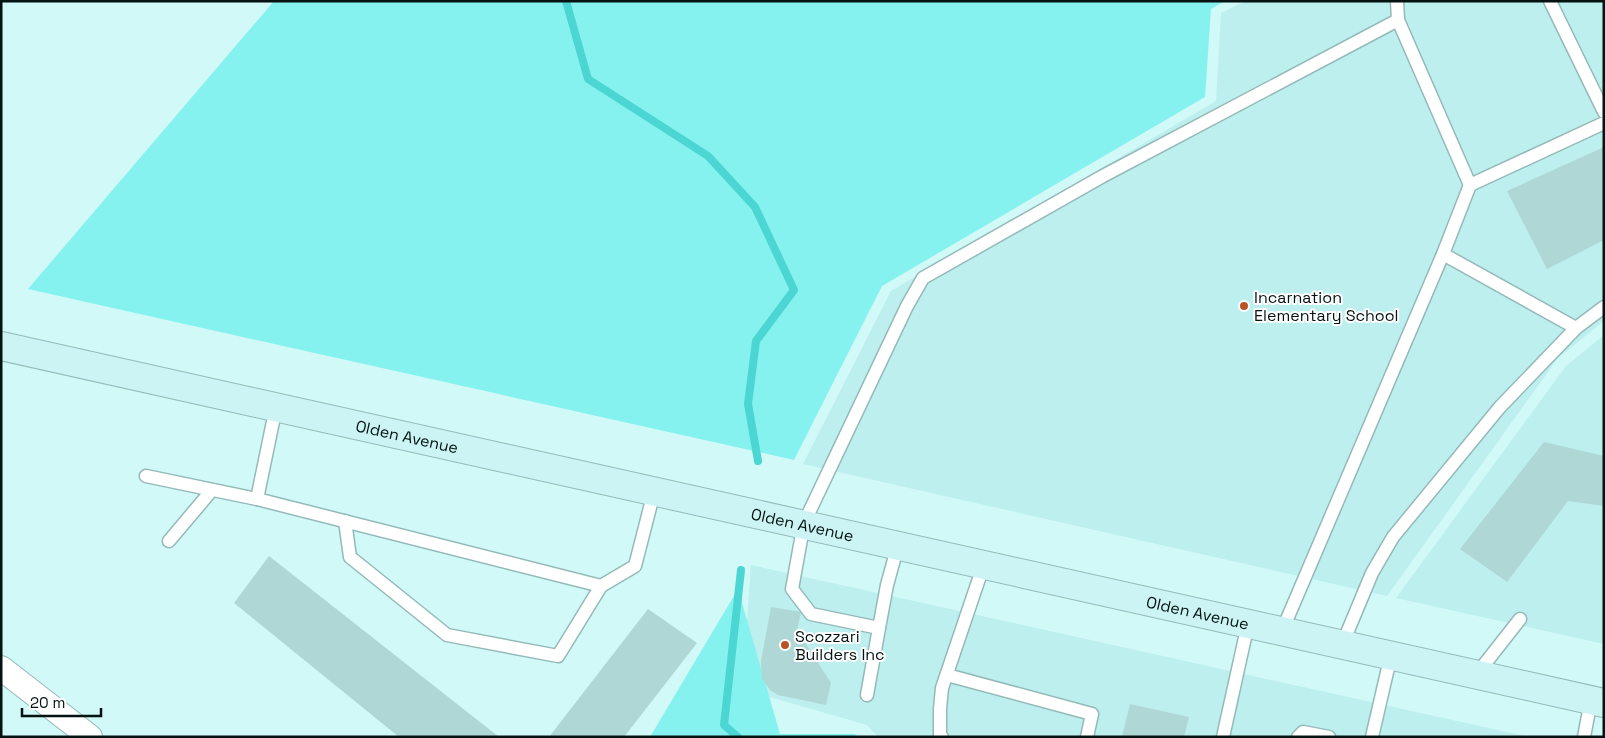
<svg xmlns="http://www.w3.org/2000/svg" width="1605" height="738" font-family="'Space Grotesk',sans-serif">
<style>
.built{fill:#bdefee}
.green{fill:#86f2ef}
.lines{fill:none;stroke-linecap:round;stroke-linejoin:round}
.stream{stroke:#4cd6d3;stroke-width:8}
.building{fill:#afd7d5}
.service-casing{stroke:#93bab8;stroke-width:15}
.minor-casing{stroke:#93bab8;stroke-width:26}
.secondary-casing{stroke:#93bab8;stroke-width:30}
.service{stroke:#fff;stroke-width:12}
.minor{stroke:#fff;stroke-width:24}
.secondary{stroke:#ccf4f4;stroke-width:28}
.poi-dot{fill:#ba5426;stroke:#fff;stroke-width:2}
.labels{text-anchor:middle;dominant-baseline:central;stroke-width:4;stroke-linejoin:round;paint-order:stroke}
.poi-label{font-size:16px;fill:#041212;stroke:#fff;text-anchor:start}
.street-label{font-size:16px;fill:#041212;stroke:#fff}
</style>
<rect width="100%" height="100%" fill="#d1f9f7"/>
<g class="built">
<path d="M1245 1H1604V321L1558 358 1387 596 803 464 891 291 1216 101 1221 13Z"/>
<path d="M1604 335V644L1396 598 1566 366Z"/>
<path d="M751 565 1529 737H878L867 725 742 689Z"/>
</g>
<g class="green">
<path d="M274 1H1225L1211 9 1205 97 882 286 794 460 28 289Z"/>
<path d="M738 589 780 734H855L858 737H650Z"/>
</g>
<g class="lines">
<g class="stream">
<path d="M566 1 588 79 708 156 755 207 794 290 756 341 748 404 758 461"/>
<path d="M738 737 724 725 741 570"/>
</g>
</g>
<g class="building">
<path d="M1604 147V240L1547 269 1507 191Z"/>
<path d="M1544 442 1604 456V506L1568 501 1507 582 1460 549Z"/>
<path d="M269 556 499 737H399L234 603Z"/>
<path d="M771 607 801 612 797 630 831 683 826 705 778 695 770 690 762 679 761 661Z"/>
<path d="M648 609 697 643 624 737H549Z"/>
<path d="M1130 704 1189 717 1184 737H1122Z"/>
</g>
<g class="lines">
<g class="service-casing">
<g id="service">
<path d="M1550 1 1604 112"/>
<path d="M1398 20 1470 185"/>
<path d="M1604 123 1470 185 1443 254 1576 328 1604 307"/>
<path d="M146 476 257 499 601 586"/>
<path d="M257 499 276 407"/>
<path d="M345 521 350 557 447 635 558 656 601 586 635 566 654 492"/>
<path d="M169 541 212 490"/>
<path d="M898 545 887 585 879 628 811 614 792 589 804 523 907 306 923 278 1103 176 1398 20 1397 1"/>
<path d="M1282 631 1443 254"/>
<path d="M1342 645 1372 573 1393 537 1500 407 1576 328"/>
<path d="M947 675 1092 714 1087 737"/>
<path d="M1476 675 1520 619"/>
<path d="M867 695 879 628"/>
<path d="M942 737 940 735V709L942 688 984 564"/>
<path d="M1223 737 1248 624"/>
<path d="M1298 737 1303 732 1329 737"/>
<path d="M1372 737 1391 655"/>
<path d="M1584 737 1591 700"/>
</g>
</g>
<g class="minor-casing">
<path id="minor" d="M1 668 90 737"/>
</g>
<g class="secondary-casing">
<g id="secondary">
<path id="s1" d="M1 346 1604 703"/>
</g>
</g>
<use href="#service" class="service"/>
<use href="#minor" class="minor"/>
<use href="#secondary" class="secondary"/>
</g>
<g class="poi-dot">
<circle cx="1244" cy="306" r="5"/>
<circle cx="785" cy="645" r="5"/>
</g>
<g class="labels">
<g class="poi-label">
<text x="1254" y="297">Incarnation<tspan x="1254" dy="18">Elementary School</tspan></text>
<text x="795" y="636">Scozzari<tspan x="795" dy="18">Builders Inc</tspan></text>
</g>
<g class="street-label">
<text stroke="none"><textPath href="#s1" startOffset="416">Olden Avenue</textPath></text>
<text stroke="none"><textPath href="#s1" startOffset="821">Olden Avenue</textPath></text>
<text stroke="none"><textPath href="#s1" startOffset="1226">Olden Avenue</textPath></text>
</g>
</g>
<rect width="1605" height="738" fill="none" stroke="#041212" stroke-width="5"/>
<path d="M22 708v8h79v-8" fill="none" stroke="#041212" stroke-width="2.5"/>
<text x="30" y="708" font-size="15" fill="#041212" stroke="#ffffff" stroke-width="4" paint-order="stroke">20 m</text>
</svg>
